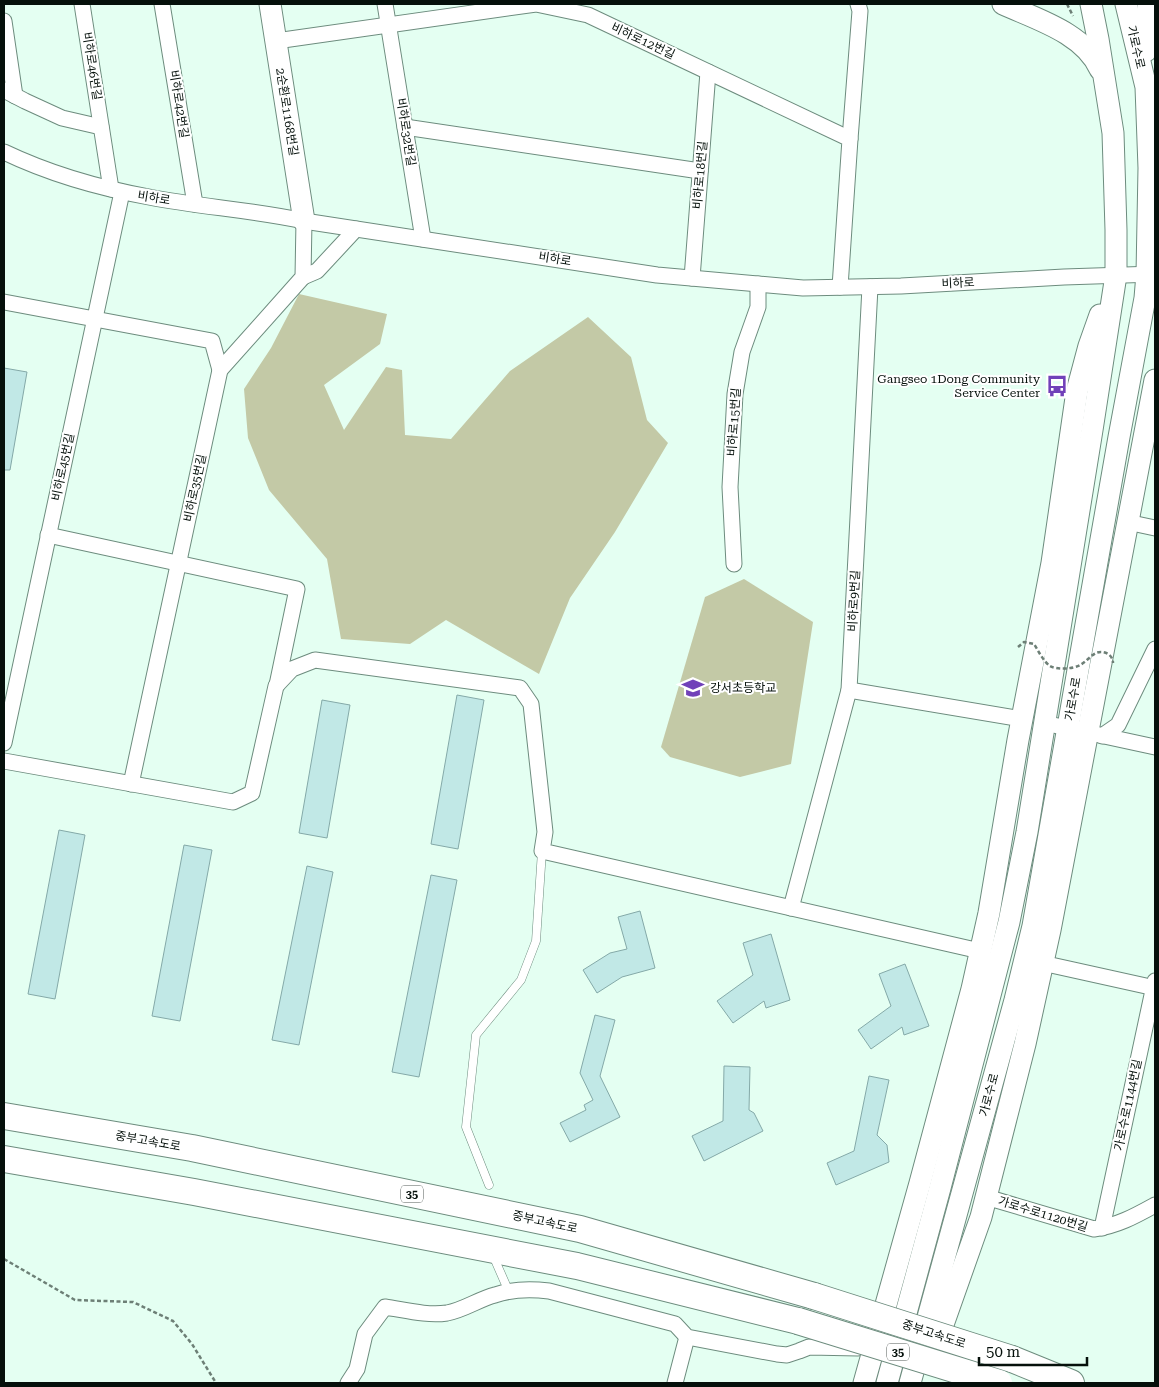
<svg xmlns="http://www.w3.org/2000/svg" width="1159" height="1387" font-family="'Roboto Serif','Noto Sans KR',serif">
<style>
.green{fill:#c3c9a6}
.building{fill:#c1e8e6;stroke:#84a9a8}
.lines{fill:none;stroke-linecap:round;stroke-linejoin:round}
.lane-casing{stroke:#6d8c7e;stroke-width:9}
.street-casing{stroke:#6d8c7e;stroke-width:17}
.secondary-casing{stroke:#6d8c7e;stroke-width:23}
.highway-casing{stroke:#6d8c7e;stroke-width:28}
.path{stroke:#6d7f76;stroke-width:2.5;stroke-dasharray:4 2.5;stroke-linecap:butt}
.lane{stroke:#fff;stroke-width:8}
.street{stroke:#fff;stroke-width:15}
.secondary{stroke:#fff;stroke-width:21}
.highway{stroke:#fff;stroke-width:26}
.highway-bridge-casing{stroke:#6d8c7e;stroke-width:28;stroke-linecap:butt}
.path-bridge{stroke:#6d7f76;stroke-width:2.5;stroke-dasharray:4 2.5;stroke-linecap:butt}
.highway-bridge{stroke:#fff;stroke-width:26}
.labels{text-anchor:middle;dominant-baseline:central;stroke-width:4;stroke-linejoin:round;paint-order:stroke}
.shield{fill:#fff;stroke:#505854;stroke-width:1}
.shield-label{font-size:11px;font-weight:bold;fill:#05100b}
.street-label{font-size:12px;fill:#05100b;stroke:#fff}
.poi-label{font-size:12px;fill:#05100b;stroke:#fff;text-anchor:end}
</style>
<rect width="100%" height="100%" fill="#e4fff2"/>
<g class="green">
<path d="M299 294 387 314 380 344 324 385 344 430 386 367 402 370 405 435 451 439 510 371 588 317 631 357 647 420 668 443 615 532 570 598 539 674 446 620 410 644 341 639 327 559 269 490 248 438 244 389 271 348Z"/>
<path d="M744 579 813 622 791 764 740 777 670 757 661 747 705 597Z"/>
</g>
<g class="building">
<path d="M4 368 27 372 10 470H4Z"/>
<path d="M457 695 484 700 458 849 431 844Z"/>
<path d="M322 700 350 705 327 838 299 833Z"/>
<path d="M59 830 85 835 55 999 28 994Z"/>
<path d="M184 845 212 850 180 1021 152 1016Z"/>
<path d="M307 866 333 872 299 1045 272 1040Z"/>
<path d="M431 875 457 880 419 1077 392 1072Z"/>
<path d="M640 911 655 968 622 977 597 993 583 970 610 953 627 949 618 917Z"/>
<path d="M771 934 790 1000 766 1008 764 1001 733 1023 717 1001 753 975 743 943Z"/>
<path d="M905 964 929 1026 904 1035 902 1027 871 1049 858 1030 891 1006 879 974Z"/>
<path d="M595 1015 615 1020 600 1076 620 1117 570 1142 560 1123 586 1110 584 1105 593 1100 580 1073Z"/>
<path d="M724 1066 750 1067 749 1110 754 1113 763 1131 704 1161 692 1136 723 1121Z"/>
<path d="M869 1076 889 1080 877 1135 887 1145 889 1162 836 1185 827 1163 854 1151Z"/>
</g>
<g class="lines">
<g class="lane-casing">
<g id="lane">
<path d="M489 1185 466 1127 476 1035 521 980 536 941 542 851"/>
<path d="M495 1260 509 1292"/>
</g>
</g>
<g class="street-casing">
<g id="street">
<path d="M82 4 111 189"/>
<path d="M162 4 195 204"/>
<path d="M385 4 423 239"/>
<path d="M4 21 15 96"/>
<path d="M276 41 536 4 588 15 850 139 840 287"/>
<path d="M4 90 25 101 62 118 101 127"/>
<path d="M405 127 700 171"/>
<path d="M850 139 860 11 858 4"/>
<path d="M4 152C50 174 99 188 149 197 201 207 253 210 304 221L657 275 803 288 901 286 1064 277 1155 274"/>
<path d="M303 277 317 271 356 229"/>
<path d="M692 278 708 72"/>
<path d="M4 302 212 341 220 370"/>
<path d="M1127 522 1155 528"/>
<path d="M48 535 297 589 277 685"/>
<path d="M734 564 730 487 735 394 742 352 758 307V284"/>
<path d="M849 690 1022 719"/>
<path d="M1044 723 1155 747"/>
<path d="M1102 736 1118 725 1155 649"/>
<path d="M4 743 122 192"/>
<path d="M4 761 233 802 252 793 276 686 292 669 315 660 520 688 531 704 545 832 542 851 980 951"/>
<path d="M131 784 220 370 303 277 304 221"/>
<path d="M791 908 849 690 870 287"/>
<path d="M1042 963 1155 988"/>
<path d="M986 1197 1094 1229C1117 1226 1135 1216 1155 1205"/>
<path d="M1102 1228 1155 981"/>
<path d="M348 1383 357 1369 365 1334 385 1307C405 1310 427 1316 447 1313 464 1310 479 1299 495 1295 512 1289 531 1289 549 1291L675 1324 687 1337 777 1354 787 1355 799 1351 809 1347 858 1348"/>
<path d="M675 1383 687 1337"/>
</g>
</g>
<g class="secondary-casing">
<g id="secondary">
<path d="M270 4 304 221"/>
<path d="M1003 4C1036 19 1084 33 1100 69"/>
<path d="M1146 51 1148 4"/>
<path d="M934 1350 981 1217 1025 1044 1050 930 1155 380"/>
<path d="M864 1383 920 1183 972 989 989 913 1018 740 1052 563 1077 391 1089 346 1100 315"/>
<path d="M887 1383 940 1188 1009 922 1027 832 1092 430 1116 275V230L1113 133 1098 39 1091 4"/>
<path d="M910 1383 1015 1000 1033 926 1119 437 1145 298 1147 274 1149 168 1146 87 1126 4"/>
</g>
</g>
<g class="highway-casing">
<g id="highway">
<path d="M4 1116 192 1148 580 1229 814 1296"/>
<path d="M4 1159 194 1192 577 1266 798 1321"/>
<path d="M1012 1359 1071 1383"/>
</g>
</g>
<g class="path">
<path d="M1067 4 1073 16"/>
<path d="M4 1259 75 1300 133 1302 173 1321 192 1344 216 1383"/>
</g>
<use href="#lane" class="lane"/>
<use href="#street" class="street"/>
<use href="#secondary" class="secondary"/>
<use href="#highway" class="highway"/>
<g class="highway-bridge-casing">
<g id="highway-bridge">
<path d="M814 1296 1012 1359"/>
<path d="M798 1321 999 1383"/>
</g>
</g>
<path class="path-bridge" d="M1018 647 1024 642 1034 644C1038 650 1043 661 1050 666 1057 670 1073 669 1080 665 1086 662 1090 656 1096 653 1103 650 1113 654 1113 663"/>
<use href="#highway-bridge" class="highway-bridge"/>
</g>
<defs>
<g id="bus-bare" transform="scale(1.725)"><path d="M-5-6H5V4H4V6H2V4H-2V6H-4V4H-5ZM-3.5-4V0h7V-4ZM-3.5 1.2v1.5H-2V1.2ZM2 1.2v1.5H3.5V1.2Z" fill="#7141b9" stroke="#fff" stroke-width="2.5" paint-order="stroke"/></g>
<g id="school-bare" transform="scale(1.725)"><path d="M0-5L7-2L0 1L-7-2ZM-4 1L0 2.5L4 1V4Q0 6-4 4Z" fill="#7141b9" stroke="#fff" stroke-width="2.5" paint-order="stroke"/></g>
</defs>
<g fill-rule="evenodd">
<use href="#bus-bare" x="1057" y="386"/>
<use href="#school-bare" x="693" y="688"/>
</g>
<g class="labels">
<g class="shield">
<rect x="401" y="1185.5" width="22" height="17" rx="4"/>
<rect x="887" y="1343.5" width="22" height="17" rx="4"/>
</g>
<g class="shield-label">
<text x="412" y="1194">35</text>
<text x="898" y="1352">35</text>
</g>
<g class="street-label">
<text transform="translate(643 41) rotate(25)">비하로12번길</text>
<text transform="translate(1136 47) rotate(77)">가로수로</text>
<text transform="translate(92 66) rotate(81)">비하로46번길</text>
<text transform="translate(179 104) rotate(81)">비하로42번길</text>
<text transform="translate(287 112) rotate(81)">2순환로1168번길</text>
<text transform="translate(406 132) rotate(81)">비하로32번길</text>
<text transform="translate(700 175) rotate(-85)">비하로18번길</text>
<text transform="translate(154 198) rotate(9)">비하로</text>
<text transform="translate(555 259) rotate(9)">비하로</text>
<text transform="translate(958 283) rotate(-3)">비하로</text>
<text transform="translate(734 422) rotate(-86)">비하로15번길</text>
<text transform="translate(63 467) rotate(-78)">비하로45번길</text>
<text transform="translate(195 488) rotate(-78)">비하로35번길</text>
<text transform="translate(854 601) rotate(-87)">비하로9번길</text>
<text transform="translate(1073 699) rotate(-80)">가로수로</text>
<text transform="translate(989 1095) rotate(-75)">가로수로</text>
<text transform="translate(1128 1105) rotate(-78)">가로수로1144번길</text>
<text transform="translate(148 1141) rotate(10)">중부고속도로</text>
<text transform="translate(1043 1214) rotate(17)">가로수로1120번길</text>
<text transform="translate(545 1222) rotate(12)">중부고속도로</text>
<text transform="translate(934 1334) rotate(18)">중부고속도로</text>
</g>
<g class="poi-label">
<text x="1040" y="379">Gangseo 1Dong Community<tspan x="1040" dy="14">Service Center</tspan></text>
<text x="710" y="688" text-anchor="start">강서초등학교</text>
</g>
</g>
<rect width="1159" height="1387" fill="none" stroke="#05100b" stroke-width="10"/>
<path d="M979 1357v8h108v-8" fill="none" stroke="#05100b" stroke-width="2.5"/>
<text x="986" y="1357" font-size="15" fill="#05100b" stroke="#ffffff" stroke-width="4" paint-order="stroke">50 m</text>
</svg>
